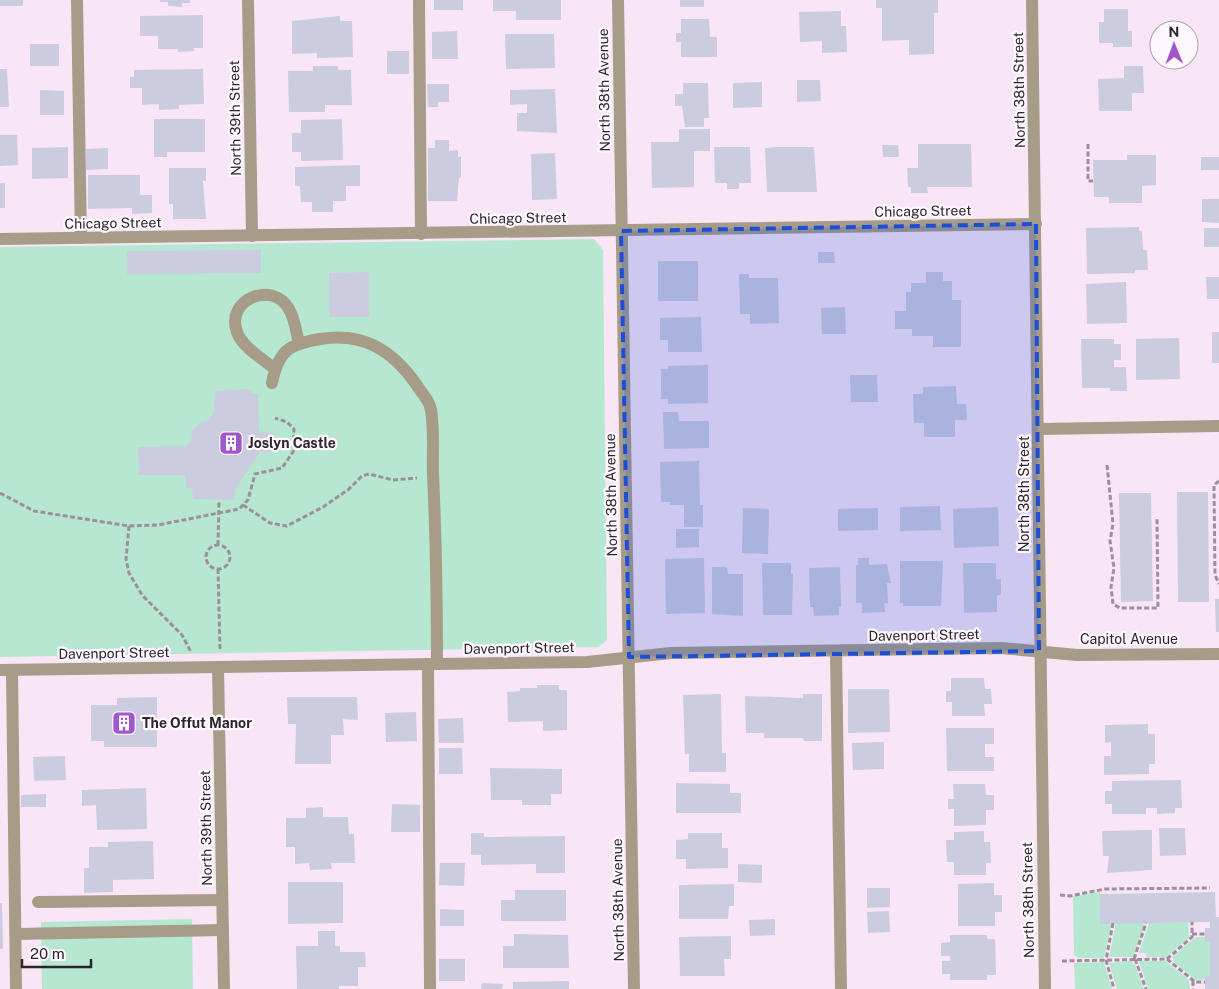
<svg xmlns="http://www.w3.org/2000/svg" width="1219" height="989" font-family="'Public Sans',sans-serif">
<style>
.green{fill:#b6e7d0}
.building{fill:#cccce0}
.lines{fill:none;stroke-linecap:round;stroke-linejoin:round}
.path{stroke:#9c909b;stroke-width:3;stroke-dasharray:5 2.5;stroke-linecap:butt}
.minor{stroke:#a79c87;stroke-width:12}
.marked{fill:#1d4ed8;fill-opacity:0.2;stroke:#1d4ed8;stroke-width:4;stroke-dasharray:10 6;stroke-linejoin:round}
.labels{text-anchor:middle;dominant-baseline:central;stroke-width:4.5;stroke-linejoin:round;paint-order:stroke}
.street-label{font-size:14px;fill:#2c262c;stroke:#fef7fd}
.poi-label{font-size:14px;font-weight:bold;fill:#2c262c;stroke:#fef7fd;text-anchor:start}
</style>
<rect width="100%" height="100%" fill="#f8e6f6"/>
<g class="green">
<path d="M594 239 603 250 607 640 598 647 0 657V247Z"/>
<path d="M1100 892V923H1111V927L1104 958H1079L1074 955 1073 896Z"/>
<path d="M192 919 193 989H42L41 922Z"/>
<path d="M1188 922 1189 938 1166 957H1146V953H1139L1149 923Z"/>
<path d="M1116 923H1143L1144 928 1133 957H1109Z"/>
<path d="M1196 937H1205V942H1210V975L1205 976V979L1195 980 1173 961V956Z"/>
<path d="M1131 961 1135 965 1144 989H1117L1109 963Z"/>
<path d="M1139 961H1166L1189 980 1190 989H1148Z"/>
<path d="M1104 962 1112 989H1075L1074 963Z"/>
</g>
<g class="building">
<rect x="0" y="0" width="23" height="6"/>
<path d="M160 0H190V3H182V7L168 6V2H160Z"/>
<rect x="434" y="0" width="29" height="10"/>
<path d="M493 0H561V20H516V11H493Z"/>
<rect x="680" y="0" width="24" height="7"/>
<path d="M876 0H938V13H934V54L909 55V40L882 41V8H876Z"/>
<path d="M1104 9H1128V31H1132V47H1113V43H1099V22H1104Z"/>
<path d="M841 11V26H846L847 52 822 53V41L800 42 799 12Z"/>
<path d="M203 15V48H194V51L178 52V49H158V36H140V16Z"/>
<path d="M340 16V21H352L353 57 317 58V53L292 54V21Z"/>
<path d="M681 19H709L710 37H717V57H681V42H676V33H681Z"/>
<path d="M457 31 458 59H432V32Z"/>
<path d="M505 34H554L555 68 506 69Z"/>
<rect x="30" y="44" width="29" height="22"/>
<rect x="387" y="51" width="22" height="23"/>
<path d="M313 66H338V70H351L352 105H325V112H289L288 71H313Z"/>
<path d="M1124 66H1143L1144 93H1132V111H1099L1098 79 1124 78Z"/>
<path d="M0 69H7L9 107H0Z"/>
<path d="M203 69 204 104 179 105V109L159 110V104L142 105V88H130V77H134V70Z"/>
<path d="M797 80H820L821 101 797 102Z"/>
<path d="M762 82V107L733 108V83Z"/>
<path d="M683 83H708L709 118H704V127H685L682 106H675V94H683Z"/>
<path d="M427 84H449V102H438V107H428Z"/>
<path d="M555 89 557 133 517 131V113H527V104L510 105V90Z"/>
<path d="M40 90 64 91V115H40Z"/>
<path d="M154 119H205V152H167V157H154Z"/>
<path d="M342 119 343 160 301 161V152H292V133H301V120Z"/>
<path d="M679 129H710V151H694V187L652 188 651 142H679Z"/>
<path d="M0 135H17L18 165 0 166Z"/>
<path d="M435 140H449V151L458 150V157H461V178H459L457 201H428V148H435Z"/>
<path d="M918 144H971L972 187H927L928 193H911V187H908L907 168H918Z"/>
<path d="M882 145H898L899 157H883Z"/>
<path d="M68 147V178L32 179V148Z"/>
<path d="M714 147H750L751 183H739V189H727V183H715Z"/>
<path d="M777 147H814L817 192H767L765 148Z"/>
<path d="M108 148V169L86 170V149Z"/>
<path d="M555 153 557 199 532 200 531 154Z"/>
<path d="M1127 155H1156V185L1142 186V203H1109V197H1094L1093 160H1127Z"/>
<rect x="1201" y="157" width="18" height="13"/>
<path d="M360 165V186H346V201H333V212H312V202H301L300 186H295V167Z"/>
<path d="M169 168H206V181H203L206 219H173V204H169Z"/>
<path d="M88 175H140V195H152V213L132 214V208L88 209Z"/>
<rect x="0" y="183" width="5" height="25"/>
<path d="M1202 199H1219V223L1202 222Z"/>
<path d="M1139 227V231H1142L1143 250H1147L1148 270H1135V273L1087 274 1086 228Z"/>
<rect x="1204" y="228" width="15" height="19"/>
<path d="M261 250V273L127 274V251Z"/>
<path d="M818 252H834L835 263H818Z"/>
<rect x="658" y="261" width="40" height="40"/>
<path d="M369 272V317H329V273Z"/>
<path d="M926 272H943V281H952V300H961V347H933V336H912V329H895V311H906V292H911V283H926Z"/>
<path d="M739 274H749V278H778L779 323 750 324V314H740Z"/>
<path d="M1206 277H1219V299H1207Z"/>
<path d="M1126 282 1127 323 1087 324 1086 284Z"/>
<path d="M845 307 846 334H822L821 308Z"/>
<path d="M701 317 702 352H668V340H660V318Z"/>
<rect x="1212" y="332" width="7" height="31"/>
<path d="M1179 338 1180 379 1136 380V339Z"/>
<path d="M1081 339H1114V344H1121V360H1114V367H1126L1127 391H1110V388H1082Z"/>
<path d="M708 365V403L668 404V399H661V369H668V366Z"/>
<path d="M850 375H877L878 402H851Z"/>
<path d="M956 386 957 404H966L967 420H955V437H924V423H914L913 394H923V387Z"/>
<path d="M252 389 251 394H258L259 431 275 434 271 452H260L234 491 235 500 193 499 192 488H186V475H139L138 447 186 446 192 440 191 431 201 422 208 421 214 413 215 391Z"/>
<path d="M663 412H678L679 421H709V448L664 449Z"/>
<path d="M699 461 700 505H703V527H684V505H670V502H661L660 462Z"/>
<path d="M1177 492H1208L1209 602H1178Z"/>
<path d="M1119 493H1151L1153 601 1121 602Z"/>
<path d="M940 506 941 530 900 531V507Z"/>
<path d="M998 507 999 546 954 548 953 509Z"/>
<path d="M743 508 769 509 768 554 742 553Z"/>
<path d="M878 508V530L838 531V509Z"/>
<path d="M676 529H699V547L676 548Z"/>
<path d="M704 558 705 613 666 614 665 559Z"/>
<path d="M858 558H869V565L887 564 891 583H887L888 603H884L885 612 862 613V603H856V565H858Z"/>
<path d="M900 561H943L941 606H903V603H900Z"/>
<path d="M762 563H791V574H793L792 615H763Z"/>
<path d="M963 563H996V579H1001V595H997V612L964 613Z"/>
<path d="M712 567H727L728 574H743V616L712 614Z"/>
<path d="M840 567 841 607H839V615L814 616 813 607H810L809 568Z"/>
<path d="M1215 599H1219V632H1216Z"/>
<path d="M951 678H984L985 689H991L992 704H984L985 716H952V702H946V691H951Z"/>
<path d="M537 685H559V690H567V730L543 731V721L508 722 507 692 520 691V688H537Z"/>
<path d="M848 689H889L890 732 848 733Z"/>
<path d="M721 694 722 753H726V772H689V754H685L683 695Z"/>
<path d="M803 694H822V741H804L803 738H764V733H746L745 696 803 698Z"/>
<path d="M157 697V747H104V741H91V705H117V698Z"/>
<path d="M287 697H357L358 720 343 719 344 735H331V764H295L296 724H288Z"/>
<path d="M416 712 417 741 386 742 385 713Z"/>
<path d="M463 718 464 743H439L438 719Z"/>
<path d="M1148 724V734H1155V764H1149V774L1104 775V756H1111V742L1105 743V725Z"/>
<path d="M946 728H994V744H985V757H994V771H947Z"/>
<path d="M884 742V769L853 770 852 743Z"/>
<path d="M439 748H462L463 774H439Z"/>
<path d="M65 756 66 780 34 781 33 757Z"/>
<path d="M490 768 562 769V794H551V805H522V800H491Z"/>
<path d="M1181 780 1182 808H1175V813L1157 814V808H1146V814H1112V804H1105V791H1112V781Z"/>
<path d="M676 783 730 784V793H741V813H676Z"/>
<path d="M953 784H985L986 795H994V810H986V825L954 826V809H948V799H954Z"/>
<path d="M146 788 147 829 97 830 96 805 82 806V790Z"/>
<path d="M46 794V807H21V795Z"/>
<path d="M392 804 420 805V832H391Z"/>
<path d="M323 807V817H348L349 834H354L355 863H331L332 869 310 870 309 863 295 864V847H286V818H306V808Z"/>
<path d="M1159 828H1185L1186 855 1160 856Z"/>
<path d="M1152 830V870L1107 873 1109 856H1103L1102 831Z"/>
<path d="M984 831V842H990L991 863H986V875H954V862H947L946 840H954V832Z"/>
<path d="M471 833H484V837L565 836V873H536V864L481 865V855H471Z"/>
<path d="M688 833H722V848H728V868L686 869V859H676V840L688 839Z"/>
<path d="M153 841 154 879 113 880V892L84 893V868H89V847H108V842Z"/>
<path d="M440 863H465L464 886 439 885Z"/>
<path d="M738 864 762 865V883L738 882Z"/>
<path d="M288 882H343V923L288 924Z"/>
<path d="M994 883V895H1002V912H995V926H958V884Z"/>
<path d="M734 884V906H729L728 919H679V885Z"/>
<path d="M867 888H890V907L867 908Z"/>
<path d="M515 890H566V921H501V900H515Z"/>
<path d="M1215 892 1216 917H1219V989H1205V976L1210 975V942H1205V928H1210V922L1100 924V894Z"/>
<path d="M0 903H2L3 949H0Z"/>
<path d="M440 909 464 910V926H440Z"/>
<path d="M889 911 890 932 868 933 867 912Z"/>
<path d="M775 919V935L750 936 749 920Z"/>
<path d="M318 931H335V946H340V952H365L366 967H358V986H339V989H297L296 946H318Z"/>
<path d="M514 934 568 935 569 968H503V946H514Z"/>
<path d="M950 935H987V939H995L996 975H987V980H950V974H942V961H950V956H941V943L950 942Z"/>
<path d="M731 936V959H724L725 976H680L679 937Z"/>
<rect x="439" y="959" width="26" height="22"/>
<path d="M569 981V989H513V982Z"/>
<path d="M482 983 503 984 502 989H481Z"/>
</g>
<g class="lines">
<g class="path">
<path d="M1088 144V181H1093"/>
<path d="M1107 465 1113 524 1110 541 1114 568 1111 587 1113 604 1120 608H1158L1157 518"/>
<path d="M1219 481 1214 485 1215 575 1219 584"/>
<path d="M0 493 34 511 129 526 158 525 239 509 248 500 255 474 282 468 293 452 294 429 287 422 275 418"/>
<path d="M243 505 270 523 287 526 323 507 349 489 362 476 369 474 393 480 417 478"/>
<path d="M129 526 126 559 129 573 142 595 182 635 191 652"/>
<circle cx="218" cy="557" r="12"/>
<path d="M218 545 219 500"/>
<path d="M218 569 220 649"/>
<path d="M1060 895 1070 896 1105 889 1210 888"/>
<path d="M1113 923 1106 960 1114 989"/>
<path d="M1192 934H1205"/>
<path d="M1134 959 1146 923"/>
<path d="M1135 959 1146 989"/>
<path d="M1167 959 1195 982H1205"/>
<path d="M1062 961 1167 959 1192 937V922"/>
<path d="M1193 981V989"/>
</g>
<g class="minor">
<path d="M77 0 81 238"/>
<path d="M248 0 252 236"/>
<path d="M419 0 421 234"/>
<path d="M618 0 634 989"/>
<path d="M1032 0 1045 989"/>
<path d="M0 239 1036 224"/>
<path d="M275 369C263 359 242 347 237 332 225 299 273 280 289 309 295 319 296 332 299 343"/>
<path d="M272 383C278 351 289 344 320 339 363 332 392 350 416 384 420 391 428 399 430 406 435 423 432 456 433 474 436 538 437 600 437 664"/>
<path d="M1039 429 1219 426"/>
<path d="M836 651 841 989"/>
<path d="M428 664 430 989"/>
<path d="M218 667 224 989"/>
<path d="M0 670 587 662 671 653 1001 648 1077 655 1219 654"/>
<path d="M12 670 16 989"/>
<path d="M38 902 222 900"/>
<path d="M16 934 223 930"/>
</g>
</g>
<path class="marked" d="M1036 224 1039 651 629 657 621 231Z"/>
<defs>
<g id="building-square" transform="scale(1.25)"><rect x="-9" y="-9" width="18" height="18" rx="4" fill="#a156c9" stroke="#fef7fd"/><path d="M-4-6H4V6H1V3H-1V6H-4ZM-2.5-4.3h1.7v1.8h-1.7ZM.8-4.3h1.7v1.8H.8ZM-2.5-1h1.7V.8h-1.7ZM.8-1h1.7V.8H.8Z" fill="#fff"/></g>
</defs>
<g fill-rule="evenodd">
<use href="#building-square" x="231" y="443"/>
<use href="#building-square" x="124" y="723"/>
</g>
<g class="labels">
<g class="street-label">
<text transform="translate(604 90) rotate(-91)">North 38th Avenue</text>
<text transform="translate(1019 90) rotate(-91)">North 38th Street</text>
<text transform="translate(235 118) rotate(-91)">North 39th Street</text>
<text transform="translate(923 211) rotate(-1)">Chicago Street</text>
<text transform="translate(518 218) rotate(-1)">Chicago Street</text>
<text transform="translate(113 223) rotate(-1)">Chicago Street</text>
<text transform="translate(1024 494) rotate(-90)">North 38th Street</text>
<text transform="translate(611 495) rotate(-91)">North 38th Avenue</text>
<text transform="translate(924 635) rotate(-1)">Davenport Street</text>
<text x="1129" y="639">Capitol Avenue</text>
<text transform="translate(519 648) rotate(-1)">Davenport Street</text>
<text transform="translate(114 653) rotate(-1)">Davenport Street</text>
<text transform="translate(206 828) rotate(-91)">North 39th Street</text>
<text transform="translate(618 900) rotate(-91)">North 38th Avenue</text>
<text transform="translate(1028 900) rotate(-91)">North 38th Street</text>
</g>
<g class="poi-label">
<text x="248" y="443">Joslyn Castle</text>
<text x="142" y="723">The Offut Manor</text>
</g>
</g>
<g transform="translate(1174 45) rotate(359)"><circle r="24" fill="#fef7fd" stroke="#aaa3a9"/>
<path d="M0-4L9 19L0 12L-9 19Z" fill="#a156c9"/>
<text y="-8" font-size="14" font-weight="bold" text-anchor="middle" fill="#2c262c">N</text>
</g>
<path d="M22 959v8h69v-8" fill="none" stroke="#2c262c" stroke-width="2.5"/>
<text x="30" y="959" font-size="15" fill="#2c262c" stroke="#fef7fd" stroke-width="4" paint-order="stroke">20 m</text>
</svg>
